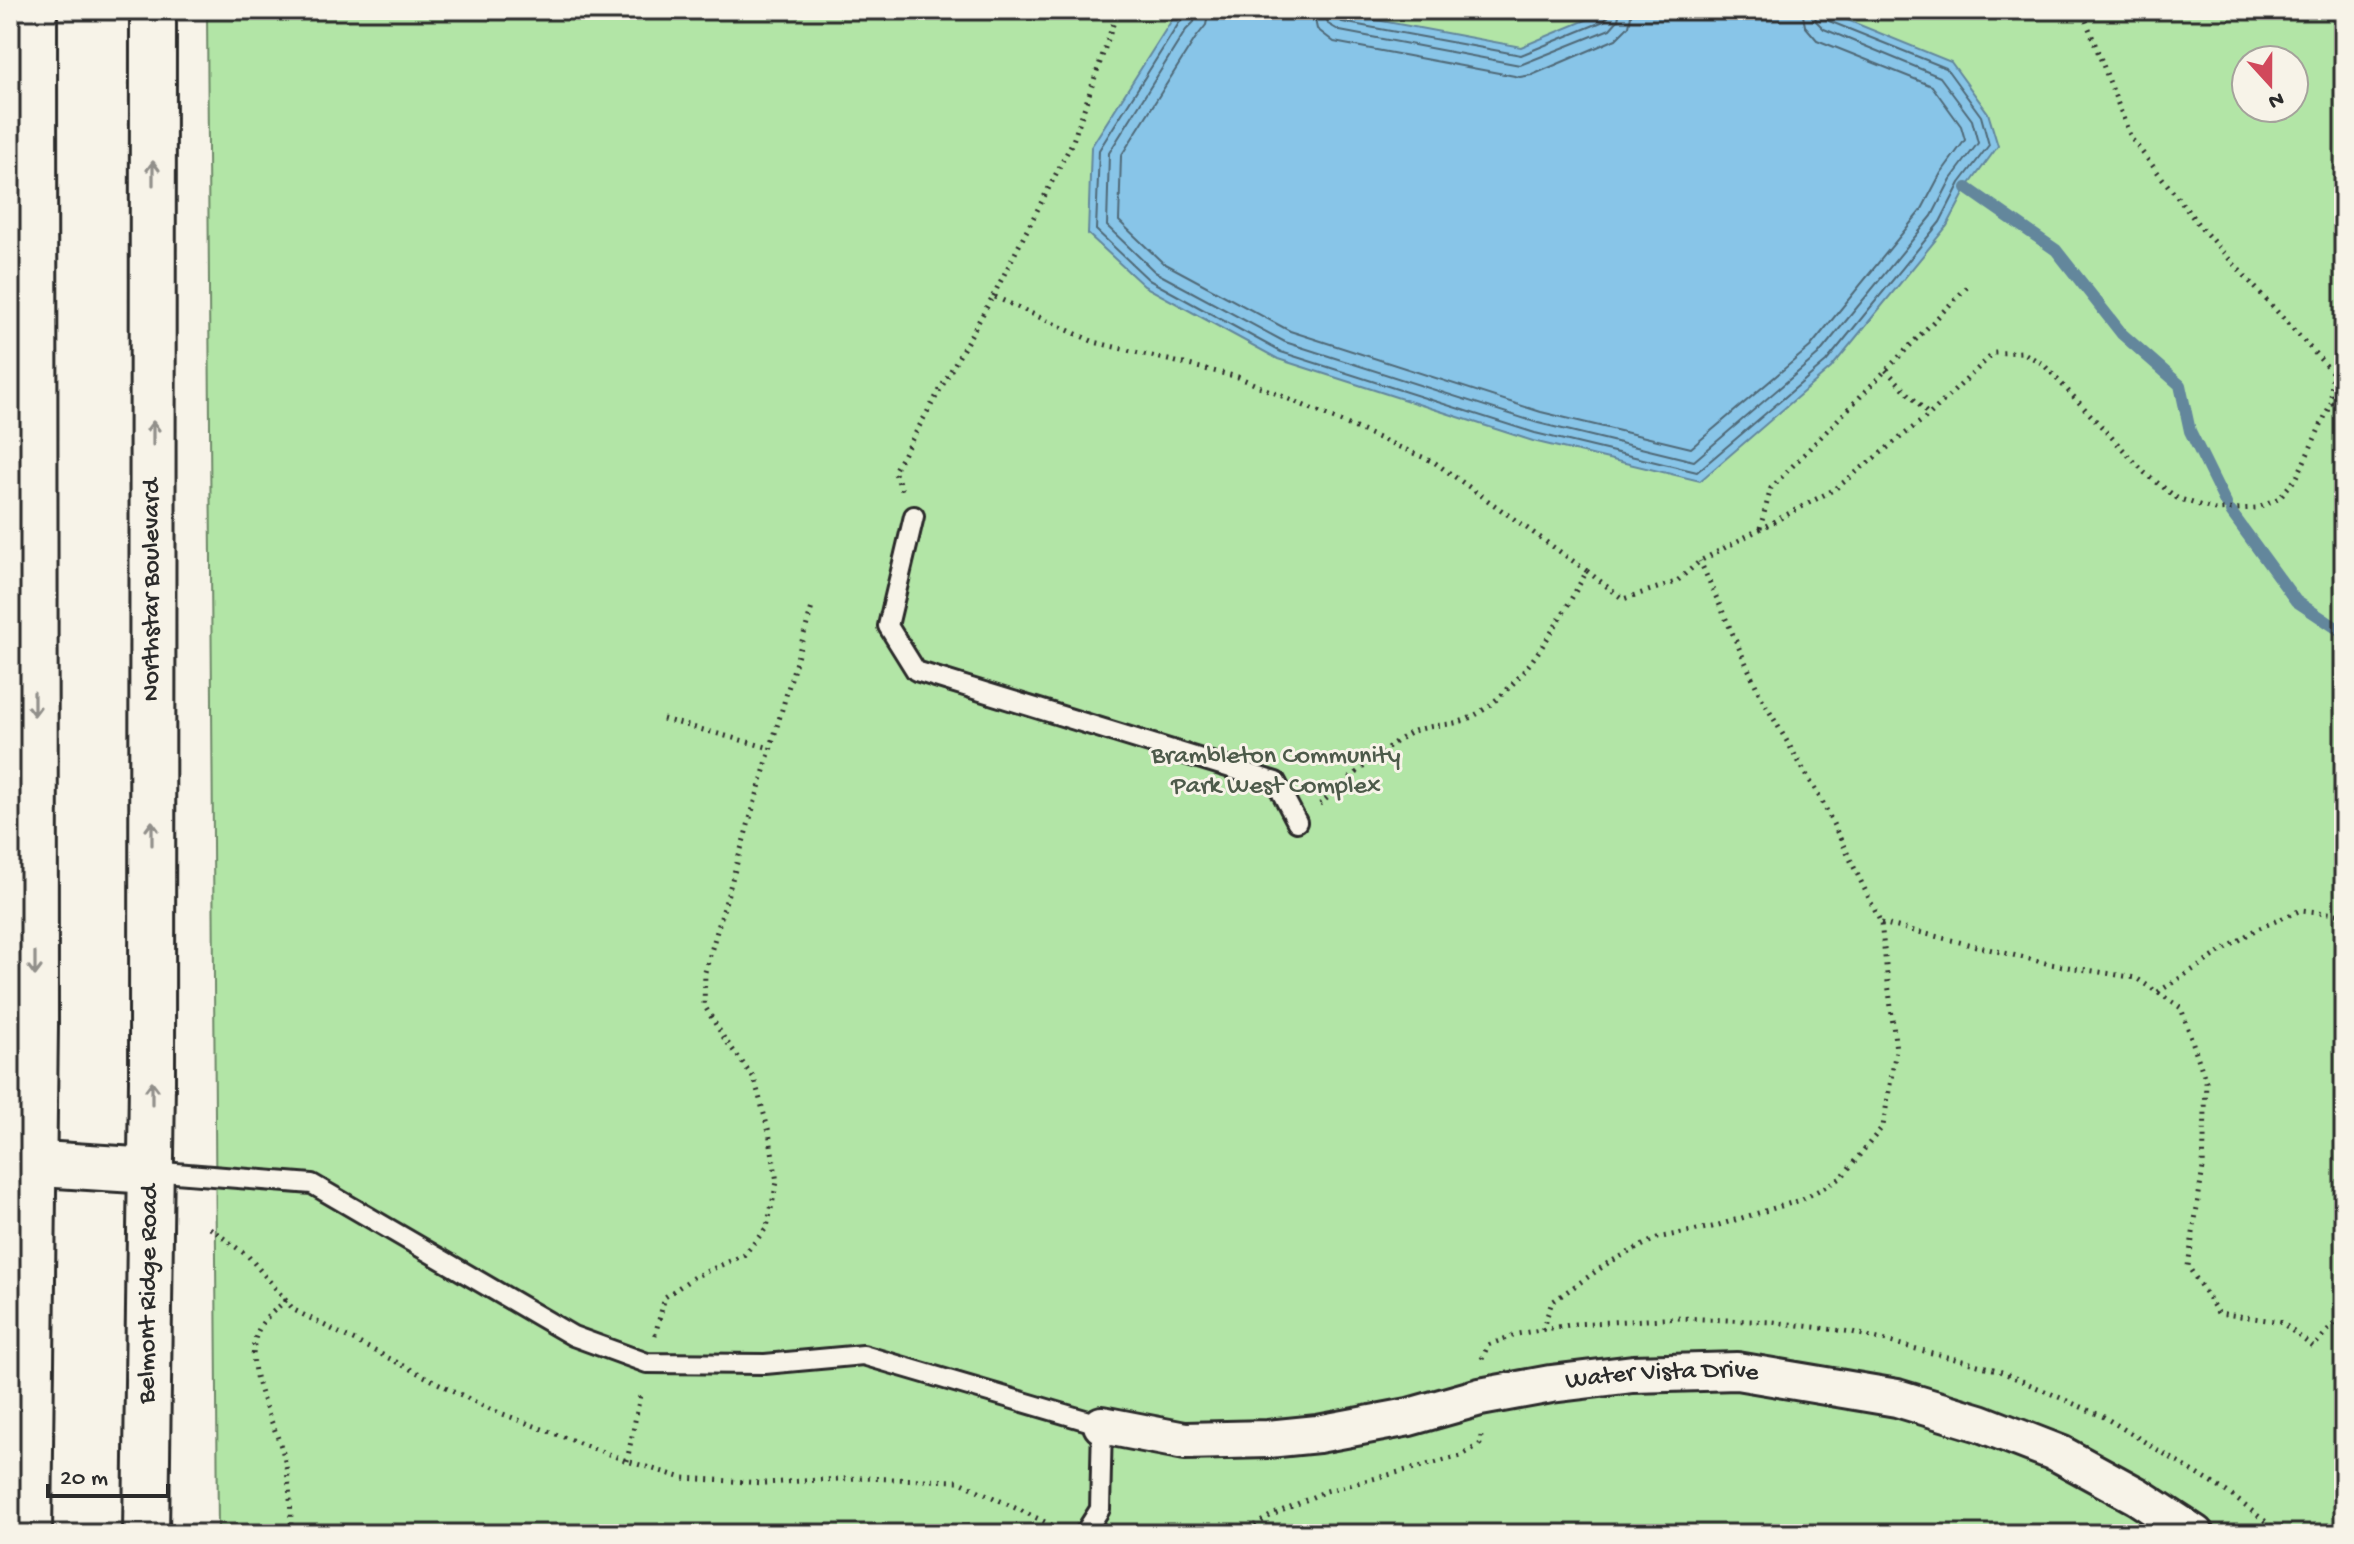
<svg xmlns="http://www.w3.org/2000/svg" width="2354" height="1544" font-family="'Gochi Hand',sans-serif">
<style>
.green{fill:#b2e5a6;stroke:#6e8868;stroke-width:2;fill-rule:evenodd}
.water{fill:#88c5e8;stroke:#63879c;stroke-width:2}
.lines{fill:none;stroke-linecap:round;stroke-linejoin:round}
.shore{stroke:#506977;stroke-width:2}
.stream{stroke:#63879c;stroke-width:12}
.service-casing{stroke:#2b2b2b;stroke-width:24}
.minor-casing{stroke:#2b2b2b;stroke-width:42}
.secondary-casing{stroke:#2b2b2b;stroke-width:50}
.primary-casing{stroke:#2b2b2b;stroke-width:50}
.path{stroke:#2b2b2b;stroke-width:5;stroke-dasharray:2 6;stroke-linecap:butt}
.service{stroke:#f7f3e8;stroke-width:18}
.minor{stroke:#f7f3e8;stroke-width:36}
.secondary{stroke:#f7f3e8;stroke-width:44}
.primary{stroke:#f7f3e8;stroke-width:44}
.oneway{stroke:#918f8a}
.labels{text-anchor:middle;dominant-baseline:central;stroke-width:6;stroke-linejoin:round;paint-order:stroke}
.street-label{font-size:26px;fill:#2b2b2b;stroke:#f7f3e8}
.park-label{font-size:26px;fill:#4d5a4a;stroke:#f7f3e8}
</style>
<rect width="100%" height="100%" fill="#f7f3e8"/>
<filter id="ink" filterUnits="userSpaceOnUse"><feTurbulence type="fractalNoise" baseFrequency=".0125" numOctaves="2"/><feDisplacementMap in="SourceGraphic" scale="16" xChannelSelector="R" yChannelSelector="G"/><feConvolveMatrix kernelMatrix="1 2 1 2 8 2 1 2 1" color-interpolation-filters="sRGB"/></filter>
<g filter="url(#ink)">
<path class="green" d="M207 10H2344V1534H218ZM2246 60H2294V108H2246Z"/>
<path class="water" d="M1195 10H1323L1521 47 1610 10H1823L1951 62 1988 113 1998 146 1967 188 1947 226 1831 368 1700 481 1533 441 1278 359 1144 286 1088 234 1091 147 1175 15Z"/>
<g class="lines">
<g class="shore">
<path d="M1187 10 1186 17 1179 23 1099 150 1096 230 1149 280 1281 352 1535 433 1697 472 1826 362 1940 222 1960 183 1989 145 1981 116 1946 68 1829 21 1825 16 1824 10"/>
<path d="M1197 10 1194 22 1186 30 1109 153 1107 226 1155 272 1285 342 1538 423 1694 461 1818 355 1932 216 1951 179 1978 143 1972 120 1940 77 1824 29 1816 21 1814 10"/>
<path d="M1209 10 1206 25 1195 39 1121 156 1119 221 1162 262 1290 331 1541 412 1691 448 1810 347 1922 209 1941 173 1965 140 1961 126 1932 86 1817 40 1805 26 1802 10"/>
<path d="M1313 10 1317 29 1334 42 1520 77 1532 75 1616 39 1629 26 1632 10"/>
<path d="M1325 10 1328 24 1340 31 1520 65 1610 29 1618 20 1620 10"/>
<path d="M1335 10 1336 17 1342 22 1521 55 1604 21 1609 16 1610 10"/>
</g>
<g class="stream">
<path d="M1967 188 2056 250 2122 334 2180 385 2190 431 2226 504"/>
<path d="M2231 512 2296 601 2344 633"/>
</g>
<g class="service-casing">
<g id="service">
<path d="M914 516 888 626 916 671 1276 782 1297 822"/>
<path d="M151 1171 312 1184 573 1336 647 1363 765 1364 863 1355 1102 1425 1100 1509 1084 1534"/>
</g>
</g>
<g class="minor-casing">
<g id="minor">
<path id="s1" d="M1102 1425 1185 1441 1268 1439 1318 1434 1409 1417 1480 1397 1551 1384 1633 1374 1737 1371 1897 1398 1980 1423 2060 1454 2137 1496 2195 1534"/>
</g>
</g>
<g class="secondary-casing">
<path id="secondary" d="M10 1162 151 1171"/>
</g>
<g class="primary-casing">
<g id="primary">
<path d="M29 1534 35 1024 34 10"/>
<path id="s2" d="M146 1534 152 1081 153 10"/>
</g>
</g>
<g class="path">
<path d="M993 296 1073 141 1118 10"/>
<path d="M1886 370 1929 415"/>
<path d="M2331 403 2344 405"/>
<path d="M902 490 894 471 993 296 1094 342 1238 377 1434 462 1587 571C1559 620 1532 673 1486 708 1457 729 1447 721 1417 730 1394 737 1341 787 1320 804"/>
<path d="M1760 528 1771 488 1971 283"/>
<path d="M1587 571 1623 599 1676 582 1700 561 1835 489 1929 415 1994 353 2022 352 2043 364 2145 473 2177 498 2215 510 2256 508 2279 498 2297 477 2331 403 2332 372 2202 229 2131 138 2082 10"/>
<path d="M663 719 770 748"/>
<path d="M1881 923 2050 964 2136 978 2181 1008 2206 1082 2203 1168 2188 1266 2218 1313 2281 1322 2313 1347 2344 1313"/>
<path d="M2158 992 2255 930 2301 910 2344 915"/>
<path d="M210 1228 248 1256 294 1310 487 1408 627 1461 683 1478 764 1483 859 1478 958 1481 1058 1528"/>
<path d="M286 1300C278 1308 265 1317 260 1327 239 1363 273 1418 283 1453 290 1480 291 1507 291 1534"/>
<path d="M1542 1330 1552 1302 1608 1263 1657 1238 1712 1227 1801 1200 1841 1178 1883 1126 1896 1050 1881 923 1823 803 1761 697 1700 561"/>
<path d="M655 1335 665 1297 694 1277 744 1255 767 1227 777 1182 769 1132 754 1078 724 1038 704 1005 705 972 812 607"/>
<path d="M1482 1359 1488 1345 1517 1334 1575 1324 1681 1318 1773 1322 1852 1332 1997 1370 2104 1417 2227 1492 2282 1534"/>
<path d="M627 1461 641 1391"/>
<path d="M1241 1534 1270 1516 1326 1491 1461 1456 1480 1444 1481 1436"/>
</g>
<use href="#service" class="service"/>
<use href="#minor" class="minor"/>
<use href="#secondary" class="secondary"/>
<use href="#primary" class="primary"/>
</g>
<defs><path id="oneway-shaft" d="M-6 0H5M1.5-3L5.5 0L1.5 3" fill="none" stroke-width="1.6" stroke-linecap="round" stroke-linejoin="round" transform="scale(2)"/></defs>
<g class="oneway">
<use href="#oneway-shaft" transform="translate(153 173) rotate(-90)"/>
<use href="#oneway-shaft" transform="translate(153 433) rotate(-90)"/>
<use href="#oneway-shaft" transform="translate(34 704) rotate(90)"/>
<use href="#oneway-shaft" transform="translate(152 833) rotate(-90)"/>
<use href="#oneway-shaft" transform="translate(35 964) rotate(90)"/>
<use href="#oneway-shaft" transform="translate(152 1093) rotate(-90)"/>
</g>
</g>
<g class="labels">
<g class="street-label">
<text stroke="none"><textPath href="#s2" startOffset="944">Northstar Boulevard</textPath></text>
<text stroke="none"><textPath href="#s2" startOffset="240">Belmont Ridge Road</textPath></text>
<text stroke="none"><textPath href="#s1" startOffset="568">Water Vista Drive</textPath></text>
</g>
<g class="park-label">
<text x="1276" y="757">Brambleton Community<tspan x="1276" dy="30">Park West Complex</tspan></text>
</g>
</g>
<rect width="2354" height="1544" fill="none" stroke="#f7f3e8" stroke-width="40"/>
<rect x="20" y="20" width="2314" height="1504" fill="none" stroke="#2b2b2b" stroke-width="3" filter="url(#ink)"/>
<g transform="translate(2270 84) rotate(159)"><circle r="38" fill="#f7f3e8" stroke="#a5a39c" stroke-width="2"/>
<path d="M0-6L14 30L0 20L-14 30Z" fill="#d1495b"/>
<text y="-12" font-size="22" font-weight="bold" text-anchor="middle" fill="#2b2b2b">N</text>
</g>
<path d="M48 1484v12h120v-12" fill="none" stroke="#2b2b2b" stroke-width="4"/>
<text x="60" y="1484" font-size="24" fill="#2b2b2b" stroke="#f7f3e8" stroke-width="6" paint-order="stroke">20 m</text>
</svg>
